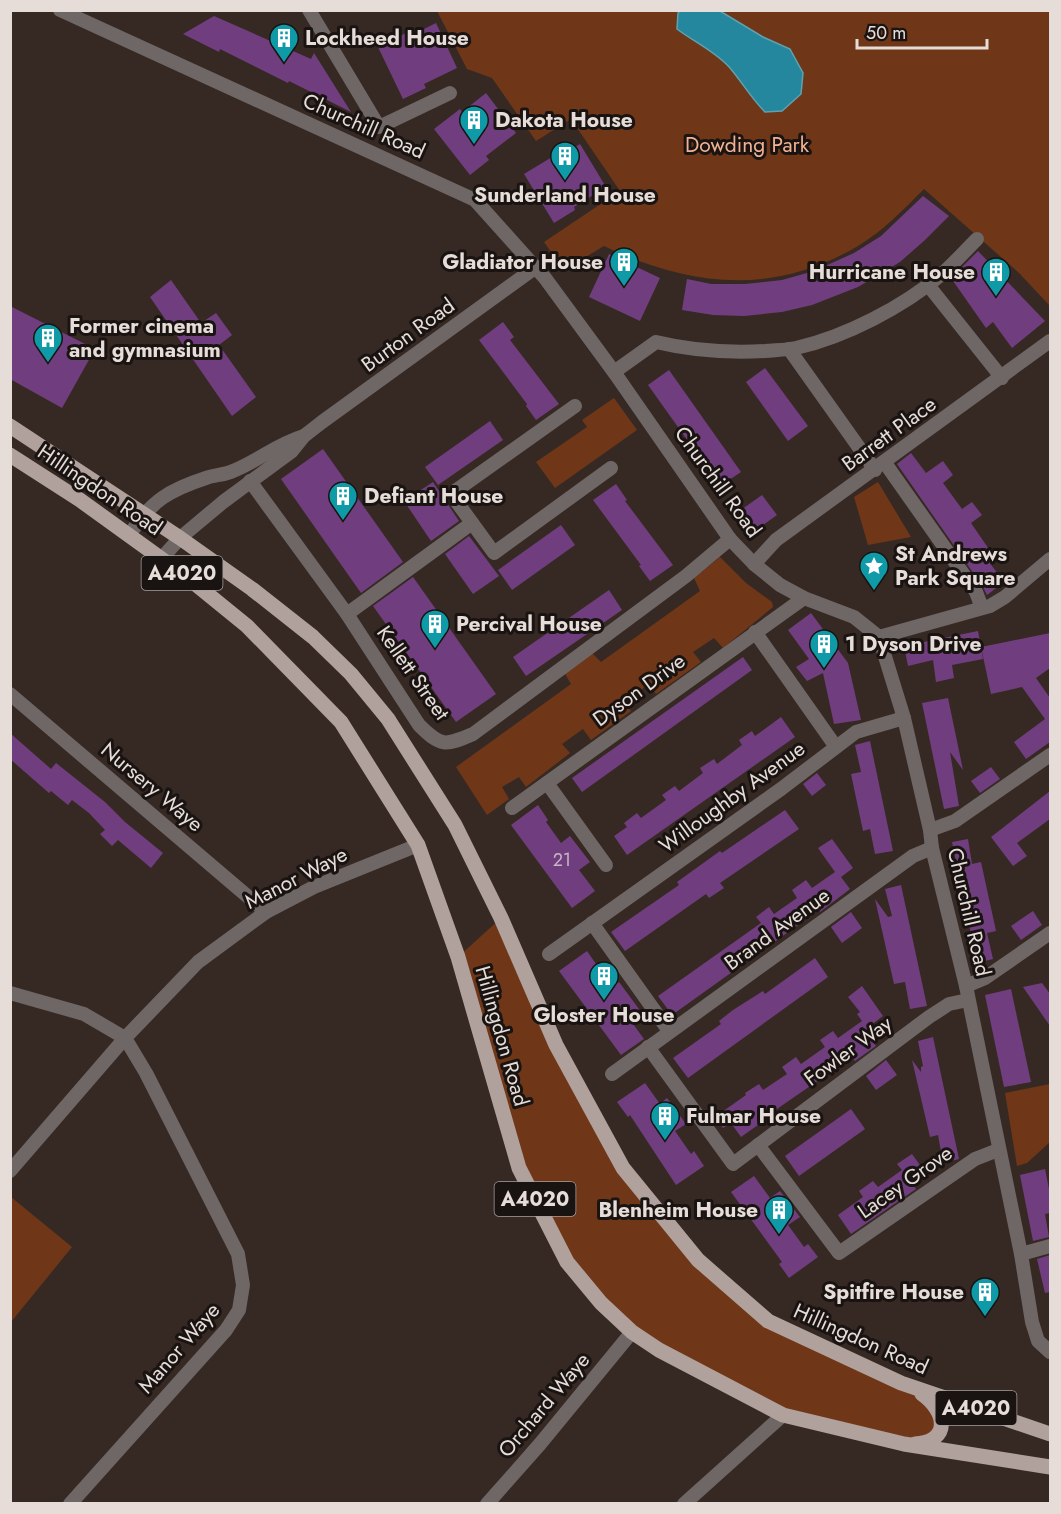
<svg xmlns="http://www.w3.org/2000/svg" width="1061" height="1514" font-family="Jost,sans-serif">
<style>
.green{fill:#6f3718}
.water{fill:#25879d;stroke:#5fa1af;stroke-width:1.5}
.building{fill:#703e7f}
.lines{fill:none;stroke-linecap:round;stroke-linejoin:round}
.street{stroke:#6e6765;stroke-width:14}
.primary{stroke:#b0a19c;stroke-width:15}
.labels{text-anchor:middle;dominant-baseline:central;stroke-width:6;stroke-linejoin:round;paint-order:stroke}
.number-label{font-size:18px;fill:#c8b5c2}
.shield{fill:#191311;stroke:#a8a09d;stroke-width:1.5}
.shield-label{font-size:20px;font-weight:bold;fill:#e6ddd9}
.poi-label{font-size:21px;font-weight:bold;fill:#e6ddd9;stroke:#191311;text-anchor:start}
.street-label{font-size:21px;fill:#e6ddd9;stroke:#191311}
.park-label{font-size:21px;fill:#f2b292;stroke:#191311}
</style>
<rect width="100%" height="100%" fill="#362923"/>
<g class="green">
<path d="M437 11H1050V306L1019 273 924 189C903 210 883 231 858 246 773 296 690 287 604 246L564 270 544 242 620 191 571 119 536 141 492 78 467 69Z"/>
<path d="M614 398 637 430 555 488 536 462 587 427 582 420Z"/>
<path d="M878 482 911 537 868 545 854 497Z"/>
<path d="M720 557 746 583 772 602 773 607 723 648 714 638 693 652 701 662 656 694 649 684 625 702 631 711 591 740 583 729 562 744 570 753 526 787 519 777 502 787 509 799 487 815 456 767 571 684 564 672 592 653 601 662 700 591 694 578Z"/>
<path d="M501 918 623 1168 698 1260 768 1321 901 1383 940 1414 930 1441 783 1415 659 1350 567 1262 519 1168 458 957Z"/>
<path d="M1050 1084V1142L1027 1163 1017 1166 1005 1093Z"/>
<path d="M11 1197 72 1247 11 1322Z"/>
</g>
<path class="water" d="M680 11H720L763 37 790 49 803 73 801 94 782 111 765 112C751 98 742 82 730 68 715 51 694 42 677 29L678 13Z"/>
<g class="building">
<path d="M214 16 311 59 314 53 351 112 289 81 288 83 220 49 219 52 183 34Z"/>
<path d="M436 23 457 68 424 84 426 88 403 99 378 47 408 32 410 36Z"/>
<path d="M486 93 516 133 486 156 489 160 470 175 434 129 460 109 462 112Z"/>
<path d="M580 144 606 187 574 207 575 210 554 223 524 174 552 157 554 160Z"/>
<path d="M923 196 949 216 925 240 900 262 858 287 812 305 782 312 744 316 713 315 682 310 687 279 711 284H745L782 280 814 271 854 253 881 236Z"/>
<path d="M978 251 1045 321 1012 348 993 322 986 328 951 278Z"/>
<path d="M609 254 660 278 640 321 589 297Z"/>
<path d="M171 280 201 323 216 313 232 335 219 345 256 397 232 416 150 297Z"/>
<path d="M10 306 95 349 62 408 10 379Z"/>
<path d="M503 322 514 337 510 340 559 404 536 420 526 406 527 404 479 340Z"/>
<path d="M765 368 808 426 788 441 746 382Z"/>
<path d="M669 370 741 472 720 486 648 385Z"/>
<path d="M490 421 503 440 438 485 425 467Z"/>
<path d="M323 449 403 562 361 593 281 479Z"/>
<path d="M911 453 926 473 943 461 953 475 943 483 962 509 972 502 982 515 971 523 995 558 989 562 1004 582 987 595 983 587 897 464Z"/>
<path d="M433 482 459 521 431 541 404 501Z"/>
<path d="M616 484 627 500 625 501 673 565 650 581 639 566 641 565 593 500Z"/>
<path d="M762 495 777 515 753 532 738 512Z"/>
<path d="M561 525 575 545 512 590 498 570Z"/>
<path d="M469 536 499 576 473 594 445 554Z"/>
<path d="M413 577 496 694 456 722 373 606Z"/>
<path d="M609 590 622 610 526 676 513 657Z"/>
<path d="M811 613 848 663 861 720 834 724 823 673 807 681 796 667 809 659 788 630Z"/>
<path d="M978 631 983 659 952 665 954 678 936 682 933 660 908 666 904 646Z"/>
<path d="M1050 633V668L1036 678 1050 698V742L1026 759 1014 742 1045 719 1022 687 991 694 981 647Z"/>
<path d="M743 657 752 670 582 792 572 778Z"/>
<path d="M948 698 963 770 950 752 959 806 944 809 922 703Z"/>
<path d="M781 717 795 737 627 855 614 836 627 827 624 823 637 813 641 818 666 800 662 795 675 786 679 791 703 773 700 768 714 759 717 764 742 745 739 740 752 731 755 736Z"/>
<path d="M10 733 51 769 56 763 105 802 125 822 163 853 151 868 118 840 112 846 100 834 105 830 89 813 72 800 68 805 51 791 49 793 10 759Z"/>
<path d="M870 741 893 851 875 854 870 829 863 831 851 774 861 772 855 745Z"/>
<path d="M991 767 1000 779 980 793 971 781Z"/>
<path d="M817 773 826 785 812 796 803 784Z"/>
<path d="M1050 791V819L1017 843 1027 856 1013 866 991 837Z"/>
<path d="M538 805 548 820 546 822 561 843 570 836 590 862 579 870 595 891 572 908 511 825Z"/>
<path d="M785 810 799 829 720 883 724 888 709 898 706 894 625 951 611 932 679 885 677 882 720 851 722 853Z"/>
<path d="M832 839 853 868 841 877 850 889 820 912 819 910 672 1015 658 996 761 923 756 917 769 907 774 914 797 898 792 890 806 880 812 888 835 872 818 848Z"/>
<path d="M968 839 972 864 981 862 996 931 987 933 993 959 977 963 952 842Z"/>
<path d="M901 885 927 1006 910 1009 905 982 894 984 875 899 888 917 892 916 885 889Z"/>
<path d="M1033 911 1042 925 1021 940 1011 926Z"/>
<path d="M851 912 862 928 842 943 831 927Z"/>
<path d="M587 951 612 987 619 982 639 1009 628 1017 644 1039 621 1055 559 971Z"/>
<path d="M815 958 828 977 688 1078 673 1058 721 1024 719 1021 733 1010 763 991 765 994Z"/>
<path d="M1042 983 1050 994V1026L1023 987Z"/>
<path d="M862 986 883 1016 867 1028 875 1040 873 1042 876 1046 855 1061 852 1057 764 1118 765 1120 741 1137 731 1123 723 1128 715 1117 746 1095 745 1093 759 1084 763 1090 787 1074 782 1067 796 1057 801 1064 825 1047 820 1040 833 1031 838 1038 862 1021 857 1014 860 1012 848 997Z"/>
<path d="M1011 989 1031 1082 1004 1087 985 995Z"/>
<path d="M933 1037 959 1159 943 1163 938 1135 930 1137 912 1060 921 1072V1067L923 1066 918 1041Z"/>
<path d="M886 1060 897 1075 876 1090 866 1076Z"/>
<path d="M645 1083 660 1104 667 1098 686 1124 675 1131 691 1154 694 1151 704 1166 676 1185 630 1115 628 1117 617 1102Z"/>
<path d="M851 1109 865 1129 799 1176 785 1156Z"/>
<path d="M912 1154 922 1168 908 1177 916 1189 851 1234 838 1215 863 1197 859 1191 873 1181 878 1187 902 1170 897 1164Z"/>
<path d="M1045 1169 1050 1194V1213L1045 1214 1049 1237 1033 1241 1020 1175Z"/>
<path d="M754 1176 770 1198 780 1191 800 1217 788 1225 804 1247 808 1244 818 1257 789 1278 779 1264 782 1262 731 1192Z"/>
<path d="M1050 1255V1292L1045 1293 1037 1259Z"/>
</g>
<g class="lines">
<g class="street">
<path d="M60 10 475 200 545 278 614 372 730 539 754 564 780 585 804 598 854 617 879 637 904 718 930 830 932 848 966 986 1021 1254 1032 1322 1038 1341 1050 1352"/>
<path d="M309 10 379 127 450 93"/>
<path d="M928 285 1002 378"/>
<path d="M789 349 875 470"/>
<path d="M614 372 656 342C693 351 727 353 765 351 775 350 786 350 796 348 845 337 903 307 942 274 954 263 965 251 977 239"/>
<path d="M575 406 451 494 494 553 611 468"/>
<path d="M885 463 976 592 982 608"/>
<path d="M250 481 347 614 419 725C441 747 445 746 473 734L686 576 730 539"/>
<path d="M130 534C151 501 169 490 206 478 215 475 224 475 233 471 258 461 277 444 304 436"/>
<path d="M162 558 180 538 223 502 292 451 304 436 322 422 536 267"/>
<path d="M754 564 776 540 1050 341"/>
<path d="M347 614 472 523"/>
<path d="M755 632 836 747"/>
<path d="M879 637 990 606 1005 597 1050 559"/>
<path d="M10 694 266 912"/>
<path d="M547 783 606 865"/>
<path d="M512 808 804 598"/>
<path d="M930 830 955 821 1050 755"/>
<path d="M592 923 669 1031"/>
<path d="M549 954 781 789 856 732 904 718"/>
<path d="M966 986 985 978 1050 933"/>
<path d="M10 993 84 1014 125 1038 10 1171"/>
<path d="M648 1047 733 1164 929 1017 949 1004 968 1000"/>
<path d="M612 1074 913 856 932 848"/>
<path d="M758 1145 839 1253 975 1159 998 1150"/>
<path d="M1021 1254 1050 1246"/>
<path d="M70 1504 226 1330 239 1310 243 1285 238 1254 146 1073 125 1038 198 962 266 912 314 887 418 845"/>
<path d="M487 1504 540 1444 632 1332"/>
<path d="M684 1504 783 1415"/>
</g>
<g class="primary">
<path d="M10 426 180 538 252 589 313 637 351 674 388 719 455 825 501 918 556 1045 623 1168 698 1260 768 1321 901 1383 1050 1434"/>
<path d="M10 455 80 500 188 578 247 626 341 722 418 845 458 957 519 1168 567 1262 601 1303 632 1332 659 1350 783 1415 904 1444 1050 1467"/>
<path d="M915 1444C952 1441 946 1411 922 1394"/>
</g>
</g>
<defs>
<g id="building-pin" transform="scale(1.5)"><path d="M0 17L-7.5 6A9.5 9.5 0 1 1 7.5 6Z" fill="#0f9aa8" stroke="#191311"/><path d="M-4-6H4V6H1V3H-1V6H-4ZM-2.5-4.3h1.7v1.8h-1.7ZM.8-4.3h1.7v1.8H.8ZM-2.5-1h1.7V.8h-1.7ZM.8-1h1.7V.8H.8Z" fill="#fff"/></g>
<g id="sight-pin" transform="scale(1.5)"><path d="M0 17L-7.5 6A9.5 9.5 0 1 1 7.5 6Z" fill="#0f9aa8" stroke="#191311"/><path d="M0-6L1.8-2.2L6-1.7L2.9 1.2L3.7 5.4L0 3.3L-3.7 5.4L-2.9 1.2L-6-1.7L-1.8-2.2Z" fill="#fff"/></g>
</defs>
<g fill-rule="evenodd">
<use href="#building-pin" x="284" y="38"/>
<use href="#building-pin" x="474" y="120"/>
<use href="#building-pin" x="565" y="156"/>
<use href="#building-pin" x="624" y="262"/>
<use href="#building-pin" x="996" y="272"/>
<use href="#building-pin" x="48" y="338"/>
<use href="#building-pin" x="343" y="496"/>
<use href="#sight-pin" x="874" y="566"/>
<use href="#building-pin" x="435" y="624"/>
<use href="#building-pin" x="824" y="644"/>
<use href="#building-pin" x="604" y="976"/>
<use href="#building-pin" x="665" y="1116"/>
<use href="#building-pin" x="779" y="1210"/>
<use href="#building-pin" x="985" y="1292"/>
</g>
<g class="labels">
<g class="number-label">
<text x="562" y="860">21</text>
</g>
<g class="shield">
<rect x="141.5" y="556" width="81" height="34" rx="4.5"/>
<rect x="494.5" y="1182" width="81" height="34" rx="4.5"/>
<rect x="935.5" y="1391" width="81" height="34" rx="4.5"/>
</g>
<g class="shield-label">
<text x="182" y="573">A4020</text>
<text x="535" y="1199">A4020</text>
<text x="976" y="1408">A4020</text>
</g>
<g class="poi-label">
<text x="305" y="38">Lockheed House</text>
<text x="495" y="120">Dakota House</text>
<text x="565" y="195" text-anchor="middle">Sunderland House</text>
<text x="603" y="262" text-anchor="end">Gladiator House</text>
<text x="975" y="272" text-anchor="end">Hurricane House</text>
<text x="69" y="326">Former cinema<tspan x="69" dy="24">and gymnasium</tspan></text>
<text x="364" y="496">Defiant House</text>
<text x="895" y="554">St Andrews<tspan x="895" dy="24">Park Square</tspan></text>
<text x="456" y="624">Percival House</text>
<text x="845" y="644">1 Dyson Drive</text>
<text x="604" y="1015" text-anchor="middle">Gloster House</text>
<text x="686" y="1116">Fulmar House</text>
<text x="758" y="1210" text-anchor="end">Blenheim House</text>
<text x="964" y="1292" text-anchor="end">Spitfire House</text>
</g>
<g class="street-label">
<text transform="translate(364 126) rotate(24)">Churchill Road</text>
<text transform="translate(408 335) rotate(-36)">Burton Road</text>
<text transform="translate(889 434) rotate(-36)">Barrett Place</text>
<text transform="translate(718 482) rotate(54)">Churchill Road</text>
<text transform="translate(100 490) rotate(34)">Hillingdon Road</text>
<text transform="translate(413 673) rotate(55)">Kellett Street</text>
<text transform="translate(639 690) rotate(-36)">Dyson Drive</text>
<text transform="translate(152 787) rotate(40)">Nursery Waye</text>
<text transform="translate(732 797) rotate(-36)">Willoughby Avenue</text>
<text transform="translate(296 878) rotate(-27)">Manor Waye</text>
<text transform="translate(969 912) rotate(77)">Churchill Road</text>
<text transform="translate(777 929) rotate(-36)">Brand Avenue</text>
<text transform="translate(502 1036) rotate(74)">Hillingdon Road</text>
<text transform="translate(848 1051) rotate(-36)">Fowler Way</text>
<text transform="translate(905 1182) rotate(-35)">Lacey Grove</text>
<text transform="translate(861 1339) rotate(24)">Hillingdon Road</text>
<text transform="translate(179 1348) rotate(-49)">Manor Waye</text>
<text transform="translate(544 1405) rotate(-50)">Orchard Waye</text>
</g>
<g class="park-label">
<text x="747" y="145">Dowding Park</text>
</g>
</g>
<rect width="1061" height="1514" fill="none" stroke="#e6ddd9" stroke-width="24"/>
<path d="M857 39v9h130v-9" fill="none" stroke="#e6ddd9" stroke-width="3"/>
<text x="866" y="39" font-size="18" fill="#e6ddd9" stroke="#191311" stroke-width="4.5" paint-order="stroke">50 m</text>
</svg>
